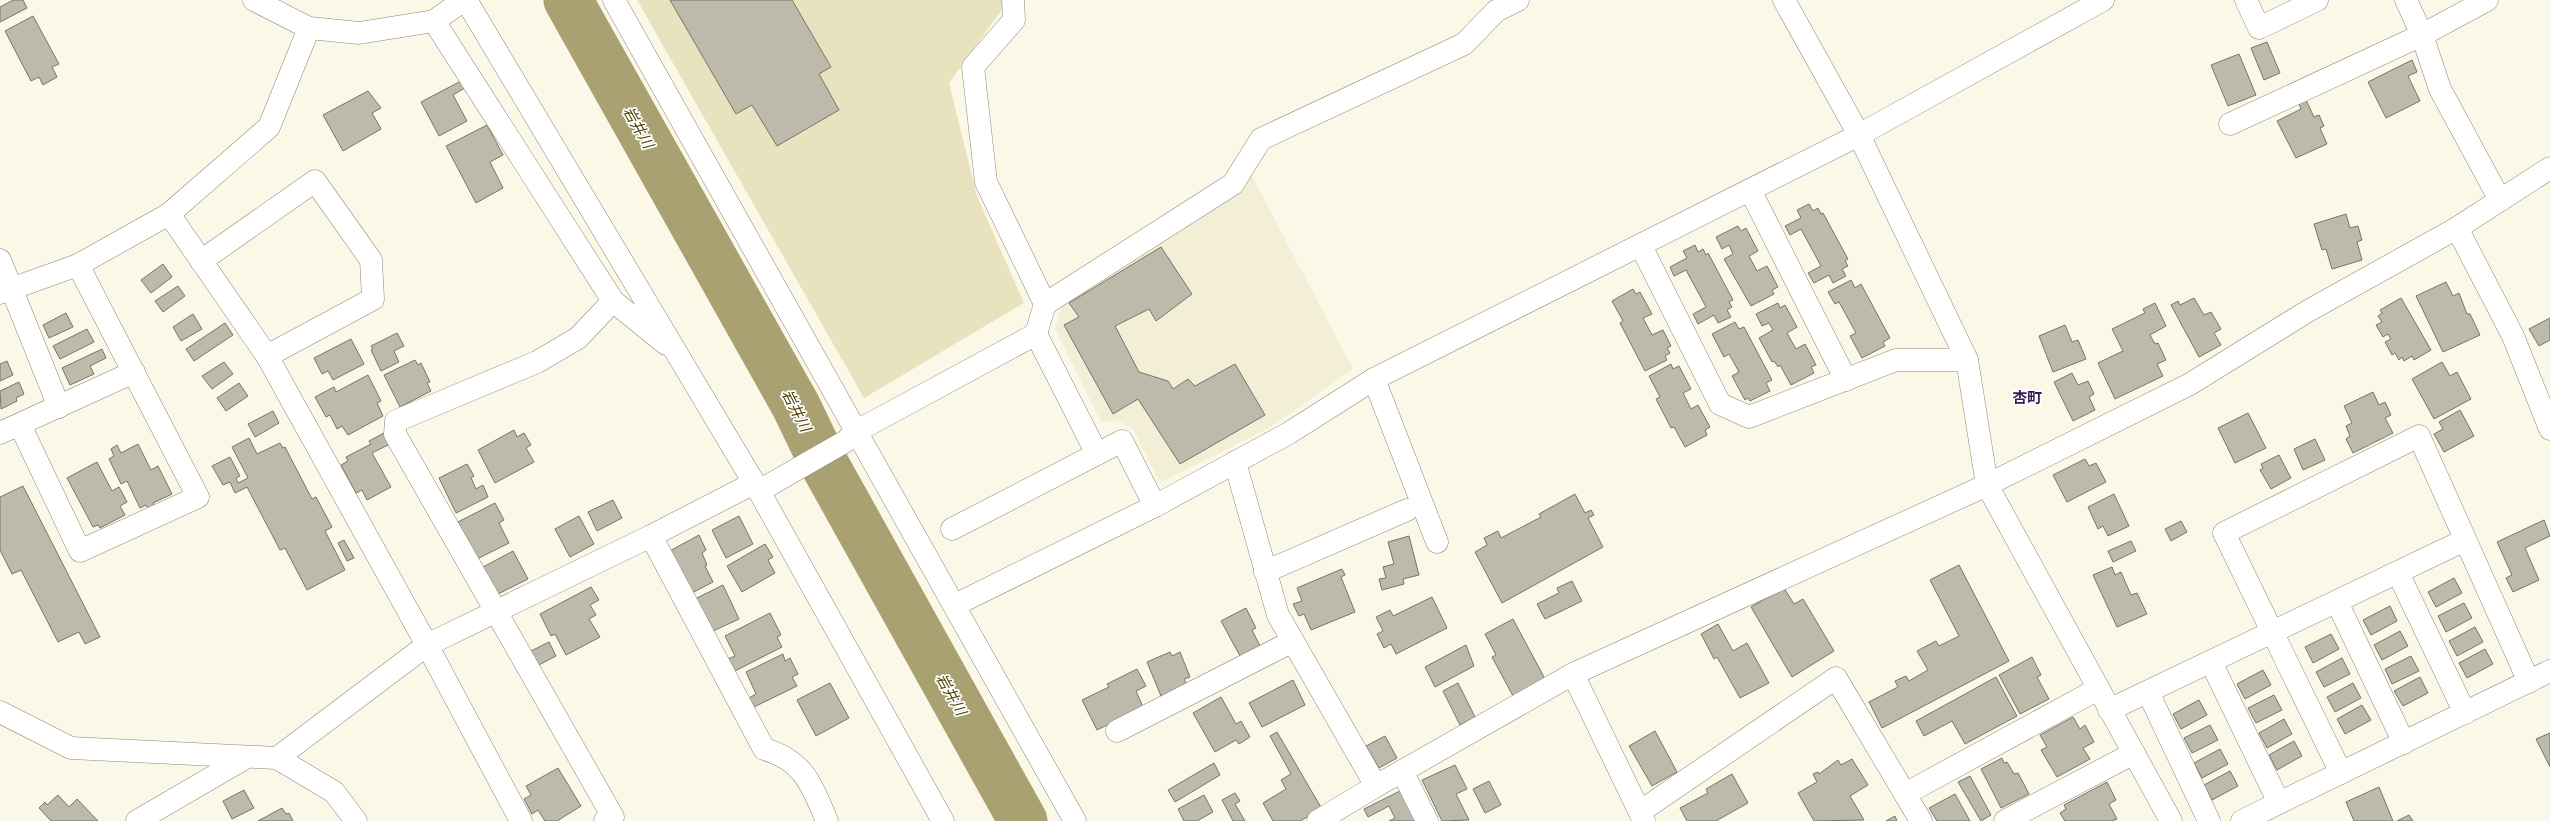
<svg xmlns="http://www.w3.org/2000/svg" width="2550" height="821" font-family="'Golos Text','Noto Sans JP',sans-serif">
<style>
.built{fill:#f3efd7}
.pitch{fill:#e9e2bf}
.lines{fill:none;stroke-linecap:round;stroke-linejoin:round}
.river{stroke:#aaa172;stroke-width:49}
.building{fill:#bdbaab;stroke:#787568}
.minor-casing{stroke:#8b897a;stroke-width:23}
.tertiary-casing{stroke:#8b897a;stroke-width:23}
.minor{stroke:#fff;stroke-width:22}
.tertiary{stroke:#fff;stroke-width:22}
.labels{text-anchor:middle;dominant-baseline:central;stroke-width:3.5;stroke-linejoin:round;paint-order:stroke}
.water-label{font-size:15px;font-style:italic;fill:#4d4205;stroke:#fff}
.neighbourhood-label{font-size:15px;font-weight:bold;fill:#391c54;stroke:#fff}
</style>
<rect width="100%" height="100%" fill="#fbf8e8"/>
<path class="built" d="M1251 174 1353 369 1271 427 1160 483 1133 429 1117 420 1101 422 1055 329 1065 296Z"/>
<path class="pitch" d="M637 0H1002L1003 8 949 83 977 196 1024 303 864 398Z"/>
<g class="lines">
<path class="river" d="M568 0 796 406 822 460 1023 821"/>
</g>
<g class="building">
<path d="M13 0H23L27 8 0 22V7Z"/>
<path d="M670 0H792L831 67 819 74 839 110 777 146 752 105 736 114Z"/>
<path d="M33 16 59 64 52 67 57 77 43 85 39 77 31 81 5 31Z"/>
<path d="M2267 42 2280 73 2264 80 2251 48Z"/>
<path d="M2239 54 2256 95 2228 106 2211 65Z"/>
<path d="M2412 60 2417 72 2408 76 2420 101 2386 118 2368 82Z"/>
<path d="M461 81 465 88 453 95 467 121 439 136 421 102Z"/>
<path d="M368 91 381 108 372 113 381 129 343 151 323 115Z"/>
<path d="M2306 100 2314 117 2319 115 2324 126 2320 128 2327 144 2296 158 2277 121 2301 109 2299 104Z"/>
<path d="M487 125 503 155 490 162 503 188 476 203 446 146Z"/>
<path d="M1809 204 1813 211 1818 208 1821 214 1823 213 1848 259 1845 261 1848 266 1842 269 1846 276 1833 283 1829 275 1814 283 1808 273 1821 266 1801 229 1790 235 1785 226 1801 218 1797 210Z"/>
<path d="M2346 214 2350 228 2358 226 2362 240 2357 242 2362 260 2332 269 2326 249 2322 250 2314 224Z"/>
<path d="M1738 226 1741 231 1746 228 1758 251 1749 256 1757 271 1767 266 1778 287 1772 290 1774 294 1751 306 1724 259 1733 254 1729 245 1722 249 1716 237Z"/>
<path d="M1695 245 1698 252 1703 249 1706 255 1708 253 1733 300 1729 302 1732 307 1727 310 1731 317 1718 323 1714 315 1698 324 1693 314 1706 307 1686 270 1674 276 1670 267 1687 258 1683 251Z"/>
<path d="M1161 247 1192 294 1156 321 1149 309 1115 326 1139 372 1168 381 1173 389 1188 379 1195 386 1235 364 1265 415 1180 464 1138 399 1113 414 1064 325 1079 317 1069 303Z"/>
<path d="M163 264 172 277 151 293 141 280Z"/>
<path d="M1851 280 1855 288 1861 284 1890 338 1883 342 1885 346 1862 358 1850 336 1856 333 1839 302 1835 304 1828 292Z"/>
<path d="M2446 282 2453 296 2459 293 2467 314H2470L2480 335 2443 352 2416 296Z"/>
<path d="M178 286 185 296 163 312 155 301Z"/>
<path d="M1633 289 1636 294 1640 292 1652 314 1643 318 1652 335 1663 330 1671 346 1667 348 1670 353 1665 356 1667 360 1645 371 1620 323 1623 321 1612 301Z"/>
<path d="M2194 298 2204 315 2211 312 2221 329 2214 333 2221 345 2199 357 2171 305 2178 301 2180 305Z"/>
<path d="M2401 298 2431 350 2414 360 2412 356 2404 361 2402 357 2399 360 2395 353 2392 355 2385 342 2391 339 2388 334 2383 337 2376 325 2382 322 2378 316 2382 313 2380 310Z"/>
<path d="M1778 303 1780 308 1785 305 1797 327 1787 333 1796 349 1805 344 1816 365 1811 367 1814 373 1791 385 1780 365 1778 367 1774 361 1772 362 1759 338 1773 330 1769 323 1762 326 1756 314Z"/>
<path d="M2155 303 2166 326 2150 335 2155 344 2158 343 2166 360 2157 364 2163 376 2115 399 2098 363 2123 351 2112 329 2145 313 2143 309Z"/>
<path d="M66 313 73 327 49 338 43 325Z"/>
<path d="M193 314 202 329 181 341 173 327Z"/>
<path d="M2550 318V340L2539 346 2529 329Z"/>
<path d="M1735 322 1739 329 1744 327 1772 380 1766 383 1770 391 1750 401 1748 398 1745 400 1732 376 1739 372 1729 354 1724 357 1712 334Z"/>
<path d="M225 323 233 335 194 361 186 349Z"/>
<path d="M2065 325 2072 342 2078 340 2086 359 2053 372 2039 336Z"/>
<path d="M87 329 94 342 60 359 53 346Z"/>
<path d="M397 333 404 346 394 351 399 362 381 371 371 350 373 349 371 346Z"/>
<path d="M351 339 364 364 333 380 328 371 322 374 314 358Z"/>
<path d="M102 349 106 358 90 366 94 374 70 385 62 368Z"/>
<path d="M415 360 418 365 421 363 430 382 427 383 431 391 400 407 384 375Z"/>
<path d="M7 361 13 375 0 381V364Z"/>
<path d="M224 362 233 374 212 389 202 376Z"/>
<path d="M2442 362 2450 376 2457 372 2471 399 2434 419 2412 379Z"/>
<path d="M1671 364 1673 369 1679 366 1691 389 1683 393 1691 409 1698 405 1710 427 1705 430 1707 435 1685 447 1674 427 1671 428 1656 399 1660 397 1649 376Z"/>
<path d="M2072 373 2078 385 2088 381 2094 394 2089 397 2095 410 2073 421 2054 382Z"/>
<path d="M368 375 381 401 377 403 383 416 348 435 342 426 337 429 330 415 326 417 315 397 334 387 336 392Z"/>
<path d="M19 382 24 394 16 398 17 401 1 409 0 391Z"/>
<path d="M239 383 248 396 226 411 217 398Z"/>
<path d="M2373 392 2379 405 2385 402 2391 415 2385 418 2393 433 2353 453 2346 439 2350 436 2346 426 2352 423 2344 406Z"/>
<path d="M2460 410 2474 436 2444 452 2434 434 2443 429 2439 422Z"/>
<path d="M273 411 279 423 255 437 248 424Z"/>
<path d="M2248 413 2266 448 2235 463 2218 428Z"/>
<path d="M514 430 517 437 524 433 531 445 526 448 534 462 495 483 478 450Z"/>
<path d="M384 433 390 444 372 453 391 487 367 500 362 490 356 493 341 465 348 461 346 457 371 444 369 441Z"/>
<path d="M249 438 257 454 280 443 283 448 285 447 312 499 316 497 332 527 325 531 345 570 307 590 285 548 280 550 247 487 235 493 230 482 223 485 212 466 230 457 240 476 236 478 238 483 248 478 232 447Z"/>
<path d="M2315 439 2325 460 2303 470 2294 449Z"/>
<path d="M138 444 151 470 158 466 172 494 153 503 156 507 149 510 146 505 140 508 127 481 121 484 109 459 114 456 111 449 117 445 121 453Z"/>
<path d="M2279 455 2291 478 2271 489 2260 470 2263 468 2261 464Z"/>
<path d="M2085 459 2089 466 2096 463 2106 482 2067 502 2053 475Z"/>
<path d="M97 462 112 491 119 487 127 502 120 506 125 515 100 528 98 525 93 527 67 478Z"/>
<path d="M467 464 474 476 471 478 476 489 483 485 488 497 456 513 439 478Z"/>
<path d="M23 486 100 637 85 644 79 632 58 642 21 570 12 574 0 550V497Z"/>
<path d="M1575 494 1585 513 1591 510 1594 515 1588 518 1603 547 1502 603 1475 552 1487 545 1484 538 1498 531 1501 538 1541 517 1539 514Z"/>
<path d="M2114 494 2129 526 2108 536 2103 526 2098 529 2088 507Z"/>
<path d="M613 500 622 518 597 531 588 512Z"/>
<path d="M495 503 504 520 499 523 509 543 477 559 458 522Z"/>
<path d="M579 516 594 544 570 557 555 529Z"/>
<path d="M739 516 753 544 726 558 712 530Z"/>
<path d="M2544 520 2550 536 2525 548 2539 580 2513 592 2506 578 2512 575 2497 542Z"/>
<path d="M2181 521 2187 532 2171 541 2165 529Z"/>
<path d="M699 535 706 550 702 553 707 565 705 566 713 582 690 594 668 552Z"/>
<path d="M1409 536 1419 575 1403 579 1404 584 1382 590 1379 579 1386 578 1383 567 1394 564 1388 542Z"/>
<path d="M344 540 354 558 347 561 338 543Z"/>
<path d="M2131 541 2136 551 2113 562 2108 551Z"/>
<path d="M765 544 773 557 768 560 775 573 742 592 727 566Z"/>
<path d="M513 551 528 579 498 594 483 567Z"/>
<path d="M1959 565 2009 661 1882 728 1869 702 1898 687 1895 681 1906 676 1909 681 1928 670 1917 651 1936 641 1939 646 1959 636 1930 580Z"/>
<path d="M2112 567 2115 575 2121 572 2131 595 2137 593 2147 614 2117 627 2093 575Z"/>
<path d="M1342 569 1345 575 1341 577 1355 612 1311 630 1304 614 1299 616 1293 604 1302 601 1297 588Z"/>
<path d="M2454 578 2462 593 2436 607 2428 592Z"/>
<path d="M1572 581 1582 601 1545 619 1537 604 1559 593 1557 588Z"/>
<path d="M723 585 739 619 711 632 695 599Z"/>
<path d="M591 587 599 600 590 605 596 615 589 619 600 637 566 655 555 634 551 636 540 614Z"/>
<path d="M1784 588 1794 604 1803 599 1834 651 1792 677 1751 607Z"/>
<path d="M1432 597 1447 628 1396 654 1391 644 1384 648 1377 634 1383 631 1376 617 1390 610 1393 616Z"/>
<path d="M2464 603 2472 618 2446 632 2438 616Z"/>
<path d="M2390 606 2397 621 2371 635 2363 620Z"/>
<path d="M1246 608 1256 628 1252 630 1260 646 1240 656 1221 621Z"/>
<path d="M770 613 781 635 777 637 782 647 735 671 728 659 735 656 725 636Z"/>
<path d="M1513 619 1545 679 1513 696 1492 657 1496 655 1485 634Z"/>
<path d="M1718 624 1733 651 1747 643 1769 683 1740 698 1717 657 1714 659 1701 634Z"/>
<path d="M2475 627 2483 642 2457 656 2449 641Z"/>
<path d="M2400 631 2408 646 2382 660 2374 645Z"/>
<path d="M2331 634 2339 649 2313 663 2305 647Z"/>
<path d="M549 642 556 656 533 668 525 654Z"/>
<path d="M1466 645 1474 666 1435 687 1425 667Z"/>
<path d="M2485 649 2493 664 2467 678 2459 663Z"/>
<path d="M1170 652 1172 656 1180 652 1190 677 1184 679 1187 685 1161 696 1147 662Z"/>
<path d="M783 654 785 661 790 658 798 674 792 677 797 686 754 707 749 698 756 694 746 672Z"/>
<path d="M2411 656 2419 671 2392 684 2385 669Z"/>
<path d="M2032 657 2041 675 2037 677 2049 699 2020 714 1999 675Z"/>
<path d="M2342 658 2350 674 2324 687 2316 672Z"/>
<path d="M1137 669 1146 686 1136 691 1143 707 1097 730 1082 700 1109 687 1107 684Z"/>
<path d="M2263 670 2271 685 2245 699 2237 684Z"/>
<path d="M1996 677 2017 716 1965 744 1952 721 1924 736 1916 721Z"/>
<path d="M2420 677 2428 693 2403 706 2394 691Z"/>
<path d="M1293 680 1305 705 1262 727 1249 703Z"/>
<path d="M830 683 849 718 816 736 797 700Z"/>
<path d="M1458 683 1475 717 1460 725 1443 691Z"/>
<path d="M2353 683 2361 698 2335 712 2327 697Z"/>
<path d="M2274 695 2282 710 2256 723 2248 708Z"/>
<path d="M1221 697 1236 724 1241 721 1250 737 1239 744 1236 740 1215 752 1193 713Z"/>
<path d="M2199 700 2207 715 2181 729 2173 714Z"/>
<path d="M2362 705 2371 720 2345 734 2337 719Z"/>
<path d="M2073 717 2080 729 2085 725 2094 742 2083 748 2090 759 2057 777 2041 750 2047 747 2040 735Z"/>
<path d="M2284 719 2292 734 2267 748 2259 733Z"/>
<path d="M2210 725 2218 740 2192 753 2184 738Z"/>
<path d="M1655 731 1677 772 1652 786 1629 746Z"/>
<path d="M1277 732 1322 809 1300 821H1273L1263 803 1286 789 1281 780 1291 774 1270 736Z"/>
<path d="M2550 733V767L2536 739Z"/>
<path d="M1385 736 1397 758 1379 768 1366 746Z"/>
<path d="M2294 741 2302 756 2277 770 2269 755Z"/>
<path d="M2220 749 2228 764 2202 778 2194 763Z"/>
<path d="M2002 758 2004 763 2007 762 2014 774 2018 773 2029 794 2001 808 1981 769Z"/>
<path d="M1852 759 1868 785 1850 796 1864 820 1814 821 1798 793 1817 782 1813 774 1818 772 1819 774 1838 760 1841 765Z"/>
<path d="M1214 763 1220 775 1175 802 1168 790Z"/>
<path d="M1455 765 1467 789 1456 794 1469 820 1442 821 1422 780Z"/>
<path d="M558 768 581 806 557 821H545L538 810 532 814 524 799 531 795 526 786Z"/>
<path d="M2230 771 2238 786 2212 800 2204 785Z"/>
<path d="M1732 774 1748 803 1716 821H1687L1680 808 1708 793 1706 789Z"/>
<path d="M1970 776 1991 815 1981 821 1958 782Z"/>
<path d="M1489 781 1501 805 1485 813 1473 789Z"/>
<path d="M2107 782 2116 800 2109 804 2117 819 2112 821H2065L2060 813 2066 809 2064 805Z"/>
<path d="M2379 787 2393 821H2354L2346 802Z"/>
<path d="M244 790 254 808 232 819 223 801Z"/>
<path d="M1402 790 1418 821H1389L1395 818 1389 806 1368 817 1364 809Z"/>
<path d="M1235 793 1240 801 1235 804 1245 821H1233L1222 800Z"/>
<path d="M1955 794 1970 821H1937L1929 808Z"/>
<path d="M58 795 69 807 77 799 98 821H51L39 808 45 802 47 805Z"/>
<path d="M1204 795 1213 812 1197 821H1184L1178 809Z"/>
<path d="M282 808 286 814 289 813 293 821H258Z"/>
<path d="M2409 815 2413 821H2397Z"/>
<path d="M1895 816 1897 821H1886Z"/>
</g>
<g class="lines">
<g class="minor-casing">
<g id="minor">
<path d="M254 0 309 28 359 33 434 21 464 0"/>
<path d="M466 0 759 491 943 821"/>
<path d="M614 0 1075 821"/>
<path d="M1013 0 1014 20 973 67 986 182 1045 304"/>
<path d="M1784 0 1859 135 1967 360 1987 485 2171 821"/>
<path d="M2246 0 2259 28 2317 0"/>
<path d="M2406 0 2422 35 2440 89 2500 200"/>
<path d="M434 21 613 301 666 344"/>
<path d="M2230 124 2422 35 2487 0"/>
<path d="M1750 190 1846 380"/>
<path d="M169 214 267 356 427 645 521 821"/>
<path d="M2457 228 2513 336 2550 429"/>
<path d="M1641 246 1720 404 1749 417 1896 360H1967"/>
<path d="M0 260 59 407"/>
<path d="M201 261 315 181 371 260 373 299 267 356"/>
<path d="M0 293 78 265 169 214 269 127 309 28"/>
<path d="M1036 334 1097 454 1122 441 1155 506"/>
<path d="M1374 379 1437 542"/>
<path d="M20 425 80 551 198 497 78 265"/>
<path d="M0 433 134 372"/>
<path d="M1235 462 1278 615 1376 786"/>
<path d="M759 491 846 441 855 432 1036 334 1045 304 1233 184 1261 139 1464 44 1496 11 1518 0"/>
<path d="M952 529 1097 454"/>
<path d="M651 536 764 749C804 760 812 786 827 821"/>
<path d="M1265 572 1407 510"/>
<path d="M2398 573 2465 713"/>
<path d="M2337 602 2404 743"/>
<path d="M955 605 1155 506 1289 433 1374 379 1859 135 2103 0"/>
<path d="M2211 662 2279 803"/>
<path d="M1573 674 1644 821"/>
<path d="M2148 692 2209 821"/>
<path d="M2109 710 2465 540"/>
<path d="M1117 731 1293 641"/>
<path d="M277 758 427 645 651 536 754 483"/>
<path d="M1402 771 1427 821"/>
<path d="M2341 773 2224 533 2419 436 2529 682"/>
<path d="M1905 794 2098 689"/>
<path d="M1641 811 1836 678 1921 821"/>
<path d="M137 821 247 757"/>
<path d="M605 821 613 817 395 434 396 421 537 362 578 338 613 301"/>
<path d="M1318 821 1376 786 1573 674 1987 485 2190 384 2308 311 2457 228 2550 168"/>
<path d="M2005 821 2134 753"/>
<path d="M2242 821 2550 671"/>
</g>
</g>
<g class="tertiary-casing">
<path id="tertiary" d="M0 712 71 748 277 758 334 792 356 821"/>
</g>
<use href="#minor" class="minor"/>
<use href="#tertiary" class="tertiary"/>
</g>
<g class="labels">
<g class="water-label">
<text transform="translate(639 127) rotate(61)">岩井川</text>
<text transform="translate(797 410) rotate(63)">岩井川</text>
<text transform="translate(952 694) rotate(61)">岩井川</text>
</g>
<g class="neighbourhood-label">
<text x="2027" y="397">杏町</text>
</g>
</g>
</svg>
